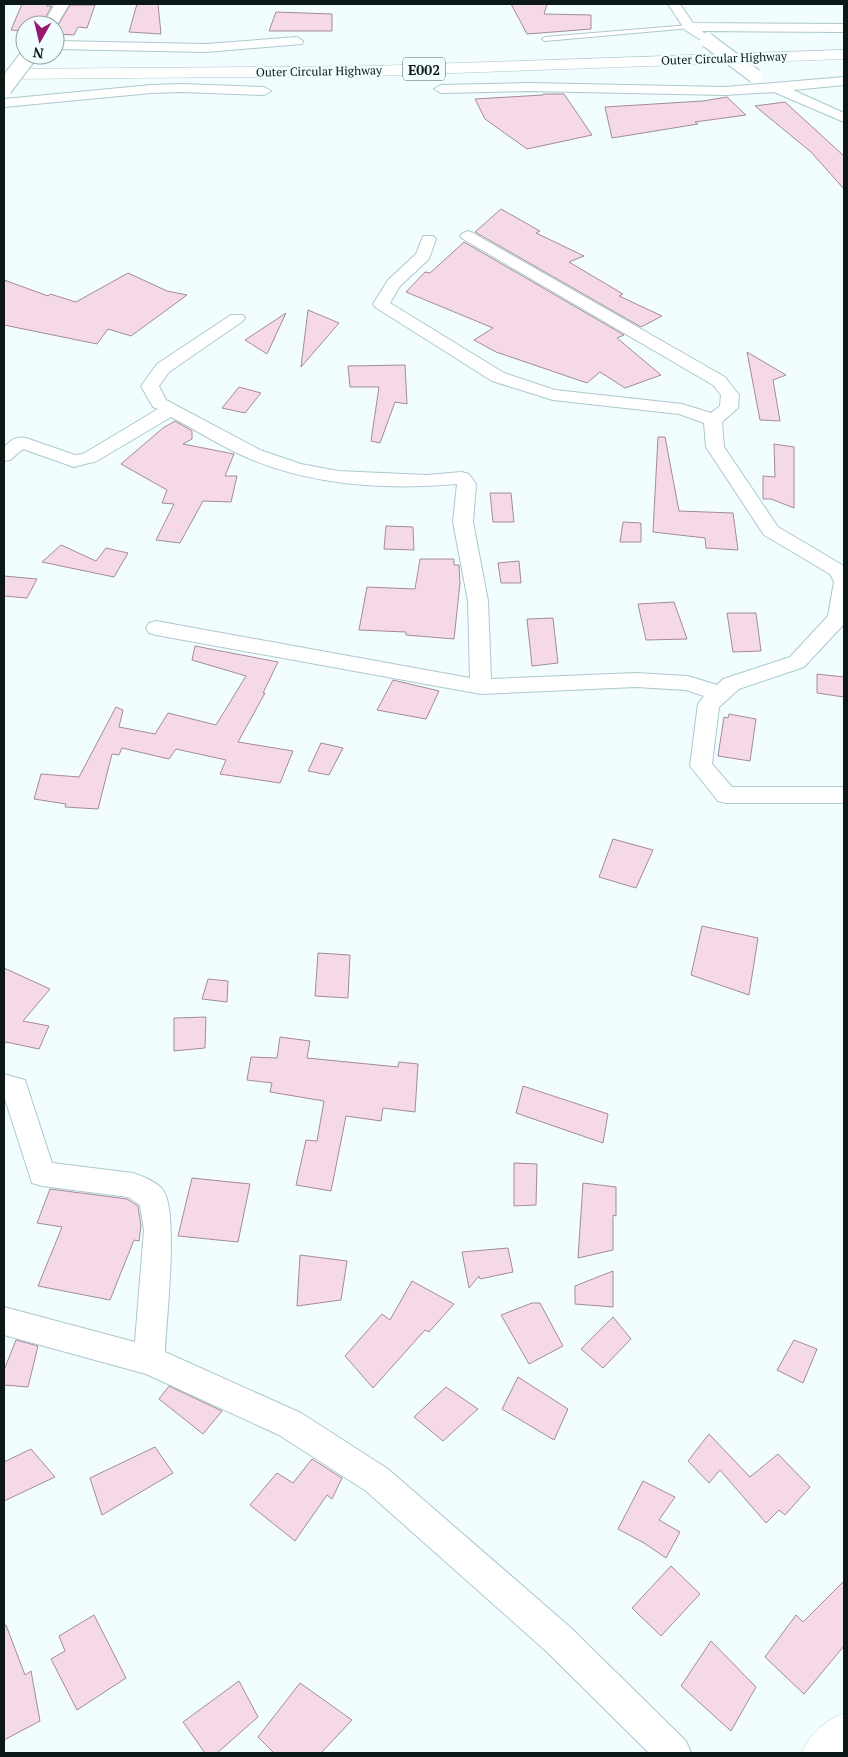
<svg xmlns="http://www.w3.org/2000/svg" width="848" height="1757" font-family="'PT Serif',serif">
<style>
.building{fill:#f6d9e8;stroke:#a38c98}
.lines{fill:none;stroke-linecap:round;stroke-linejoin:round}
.lane-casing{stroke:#acc9cc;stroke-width:2}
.street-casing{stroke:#acc9cc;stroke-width:2}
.secondary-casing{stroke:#acc9cc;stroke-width:1}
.highway-casing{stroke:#acc9cc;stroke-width:1}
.lane{fill:#fff;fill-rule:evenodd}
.street{fill:#fff;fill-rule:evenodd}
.secondary{fill:#fff;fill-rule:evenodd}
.highway{fill:#fff;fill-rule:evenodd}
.street-bridge-casing{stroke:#acc9cc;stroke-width:16;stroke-linecap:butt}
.secondary-bridge-casing{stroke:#acc9cc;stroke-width:18;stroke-linecap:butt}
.street-bridge{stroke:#fff;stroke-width:14}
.secondary-bridge{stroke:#fff;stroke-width:16}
.labels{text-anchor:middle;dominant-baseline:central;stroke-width:5;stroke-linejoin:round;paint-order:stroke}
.far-street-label{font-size:12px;fill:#0c1718;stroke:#f1fdfe}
.shield{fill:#f1fdfe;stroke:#515c5d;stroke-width:1}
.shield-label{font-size:14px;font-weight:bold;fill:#0c1718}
</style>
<rect width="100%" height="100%" fill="#f1fdfe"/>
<g class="building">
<path d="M22 4H47V6H52L41 25H25V31L11 30Z"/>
<path d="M137 4H158L161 34 129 32Z"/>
<path d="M511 4H547L544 14 591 15V29L527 34Z"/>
<path d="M70 5H95L87 28 78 27 74 35 55 34V30Z"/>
<path d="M276 12 332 14V31H269Z"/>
<path d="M543 94H564L592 135 527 149 485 119 475 99 543 95Z"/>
<path d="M727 97 746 115 695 122 698 124 612 138 605 107 703 101Z"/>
<path d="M785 102 844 156V189L811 152 755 106Z"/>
<path d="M501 209 540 231 536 233 584 256 569 262 623 294 619 296 662 316 641 327 475 232Z"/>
<path d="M464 242 624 335 617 338 661 375 625 388 600 372 587 383 496 352 474 340 493 328 406 292 425 272 430 273Z"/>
<path d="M128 273 167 291 187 295 131 336 108 329 97 344 4 325V280L48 296 50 294 76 302Z"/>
<path d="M308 310 339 323 301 367Z"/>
<path d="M286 313 267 354 245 340Z"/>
<path d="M747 352 786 375 773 380 780 421 760 420Z"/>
<path d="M405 365 407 404 395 402 380 443 371 441 379 387H350L348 366Z"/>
<path d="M239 387 261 393 245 413 222 408Z"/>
<path d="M175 421 192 431V439L183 444 234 454 225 476H237L231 502 203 501 180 543 156 540 174 504 162 503 167 490 121 464 163 428Z"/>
<path d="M658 437H665L679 511 733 513 738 550 706 548 705 538 653 532Z"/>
<path d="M774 444 794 447V508L771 499H763V476L775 477Z"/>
<path d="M490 493H511L514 522H493Z"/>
<path d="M623 522 641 523V542H620Z"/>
<path d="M386 526 413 527 414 550 384 549Z"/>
<path d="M61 545 96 561 106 548 128 553 114 577 42 562Z"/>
<path d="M420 559H454V565H459L460 583 454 639 406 635V632L359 630 367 587 415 589Z"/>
<path d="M519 561 521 583H501L498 563Z"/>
<path d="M4 576 37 579 27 598 4 596Z"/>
<path d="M674 602 687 639 646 640 638 604Z"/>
<path d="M727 613H756L761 651 733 652Z"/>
<path d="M553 618 558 663 532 666 527 619Z"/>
<path d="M195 646 278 662 263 693H265L238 742 293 751 280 783 220 774 226 760 176 749 169 759 122 748 119 755 112 754 98 809 65 807 66 804 34 799 41 774 79 777 116 707 123 710 119 727 155 734 168 713 216 725 246 676 192 660Z"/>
<path d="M817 674 844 677V697L817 693Z"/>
<path d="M393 680 439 691 426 719 377 710Z"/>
<path d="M729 714 756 719 750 761 718 756 724 717 728 718Z"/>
<path d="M321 743 343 748 329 775 308 771Z"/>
<path d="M613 839 653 850 636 888 599 877Z"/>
<path d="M702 926 758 938 749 995 691 975Z"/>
<path d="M318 953 350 955 348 998 315 996Z"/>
<path d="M4 968 50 989 23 1021 49 1026 39 1049 6 1042 4 1045Z"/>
<path d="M208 979 228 981 227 1002 202 999Z"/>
<path d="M206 1017 205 1048 174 1051V1018Z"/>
<path d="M280 1037 310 1041 307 1058 398 1067 399 1062 418 1064 415 1112 383 1108 381 1121 346 1116 331 1191 296 1185 306 1140 317 1141 324 1101 270 1092 272 1083 247 1080 251 1057 277 1058Z"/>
<path d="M523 1086 608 1114 603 1143 516 1113Z"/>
<path d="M514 1163 537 1164 536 1205 514 1206Z"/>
<path d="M192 1178 250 1184 238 1242 178 1236Z"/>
<path d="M583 1183 616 1187V1216L613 1215V1250L578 1258Z"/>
<path d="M50 1189 127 1199 138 1206 141 1226 139 1241 134 1240 110 1300 38 1286 62 1227 37 1223Z"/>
<path d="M508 1248 513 1272 480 1279 479 1276 469 1288 462 1252Z"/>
<path d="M300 1255 347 1261 341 1300 297 1306Z"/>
<path d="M613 1271V1307L575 1304V1286Z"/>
<path d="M412 1281 454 1304 429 1332 425 1330 373 1388 345 1356 382 1314 390 1320Z"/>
<path d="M532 1303H540L563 1346 529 1364 501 1315Z"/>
<path d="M613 1317 631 1339 603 1368 581 1349Z"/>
<path d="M16 1340 38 1346 28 1387 4 1385V1370Z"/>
<path d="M794 1340 817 1349 803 1383 777 1370Z"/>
<path d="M518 1377 568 1409 554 1440 502 1409Z"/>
<path d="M169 1386 222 1411 203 1434 159 1399Z"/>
<path d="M446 1387 478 1409 443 1441 414 1417Z"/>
<path d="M709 1434 750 1477 778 1454 810 1487 785 1515 779 1510 766 1523 720 1470 709 1483 688 1461Z"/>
<path d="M155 1447 173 1473 102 1515 90 1478Z"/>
<path d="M31 1449 55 1477 4 1501V1462Z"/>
<path d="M312 1459 342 1478 332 1499 327 1495 295 1541 250 1505 277 1473 293 1483Z"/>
<path d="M643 1481 675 1497 659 1520 680 1532 666 1558 644 1543 618 1529Z"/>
<path d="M671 1566 700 1594 661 1636 632 1608Z"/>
<path d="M844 1581V1646L804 1694 765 1657 796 1615 803 1622Z"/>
<path d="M94 1615 126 1678 77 1710 51 1659 65 1651 59 1636Z"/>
<path d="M4 1625H6L25 1675 31 1671 40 1721 4 1740Z"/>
<path d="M711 1641 756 1687 731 1731 681 1686Z"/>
<path d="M239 1681 258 1717 217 1753H205L183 1722Z"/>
<path d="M300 1683 352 1720 321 1753H274L258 1737Z"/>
</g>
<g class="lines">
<g class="lane-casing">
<path id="lane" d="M689 25 691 26V28L545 41 542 39 545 37Z"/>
</g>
<g class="street-casing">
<g id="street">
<path d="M668 4H680L693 23 844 24V32L702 31 707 36 701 40 685 30Z"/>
<path d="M297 37 303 41 302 44 206 52 55 49V41L206 44Z"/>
<path d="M844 77V85L793 90 844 113V122L774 92 725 95 529 91 441 93 434 89 441 85 529 83 725 87Z"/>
<path d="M181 84 264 87 271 91 264 95 181 92 151 93 4 107V99L151 85Z"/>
<path d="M468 231 473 233 725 377 739 395 738 408 722 422 724 447 778 527 844 566V624L804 667 739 689 719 707 712 764 732 787H844V803H726L718 801 690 766 698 704 704 696 686 690 636 687 481 694 156 635 149 633 146 628 149 623 156 621 470 678 468 601 453 522 457 484C388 490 313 486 248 458 222 447 196 430 171 417L95 462 89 463 74 467 23 449 10 460 4 461V447C11 440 16 436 26 438L75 455 83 454 158 409 153 407 141 386 157 364 231 315H243L245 318 243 321 169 372 159 386 166 400 260 450 301 464 338 471 426 475 462 472 469 474 476 484 473 522 488 601 491 679 636 673 688 676 717 685 723 679 790 657 828 616 834 582 830 574 764 535 706 447 704 423 679 414 553 400 492 381 375 307 373 304 388 280 416 254 423 236H433L436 239 429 259 400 286 390 303 504 373 555 390 682 404 711 413 720 406 721 395 713 385 463 239 460 236 463 233Z"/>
<path d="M4 1074 25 1080 52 1163 133 1173C142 1176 157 1182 163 1190 179 1211 166 1322 165 1352L301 1413 388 1469 570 1627 686 1741 691 1753H649L546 1651 366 1491 279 1435 146 1374 4 1335V1307L135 1342 144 1230 140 1205 128 1197 42 1186 32 1183 4 1096Z"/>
</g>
</g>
<g class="secondary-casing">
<g id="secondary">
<path d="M55 4H69L55 28V25H43Z"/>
<path d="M844 1713V1753H802C809 1733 825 1721 844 1713Z"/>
</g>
</g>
<g class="highway-casing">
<path id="highway" d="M844 50V59L372 76 4 79V69L372 66Z"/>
</g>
<use href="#lane" class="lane"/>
<use href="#street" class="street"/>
<use href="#secondary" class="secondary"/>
<use href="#highway" class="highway"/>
<g class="street-bridge-casing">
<path id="street-bridge" d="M707 40 755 76"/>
</g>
<g class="secondary-bridge-casing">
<path id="secondary-bridge" d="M4 88 29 55"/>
</g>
<use href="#street-bridge" class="street-bridge"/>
<use href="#secondary-bridge" class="secondary-bridge"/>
</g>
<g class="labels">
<g class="far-street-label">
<text transform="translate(724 58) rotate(-2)">Outer Circular Highway</text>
<text transform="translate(319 71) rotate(-1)">Outer Circular Highway</text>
</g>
<rect class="shield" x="403" y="57.5" width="42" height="23" rx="4"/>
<g class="shield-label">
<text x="424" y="69">E002</text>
</g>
</g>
<rect width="848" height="1757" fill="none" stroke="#0c1718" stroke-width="10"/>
<g transform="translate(40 40) rotate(188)"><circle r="24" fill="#f1fdfe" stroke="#95a1a2"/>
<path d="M0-4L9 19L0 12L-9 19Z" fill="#98186f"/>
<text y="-8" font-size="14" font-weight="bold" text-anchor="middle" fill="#0c1718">N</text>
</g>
</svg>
